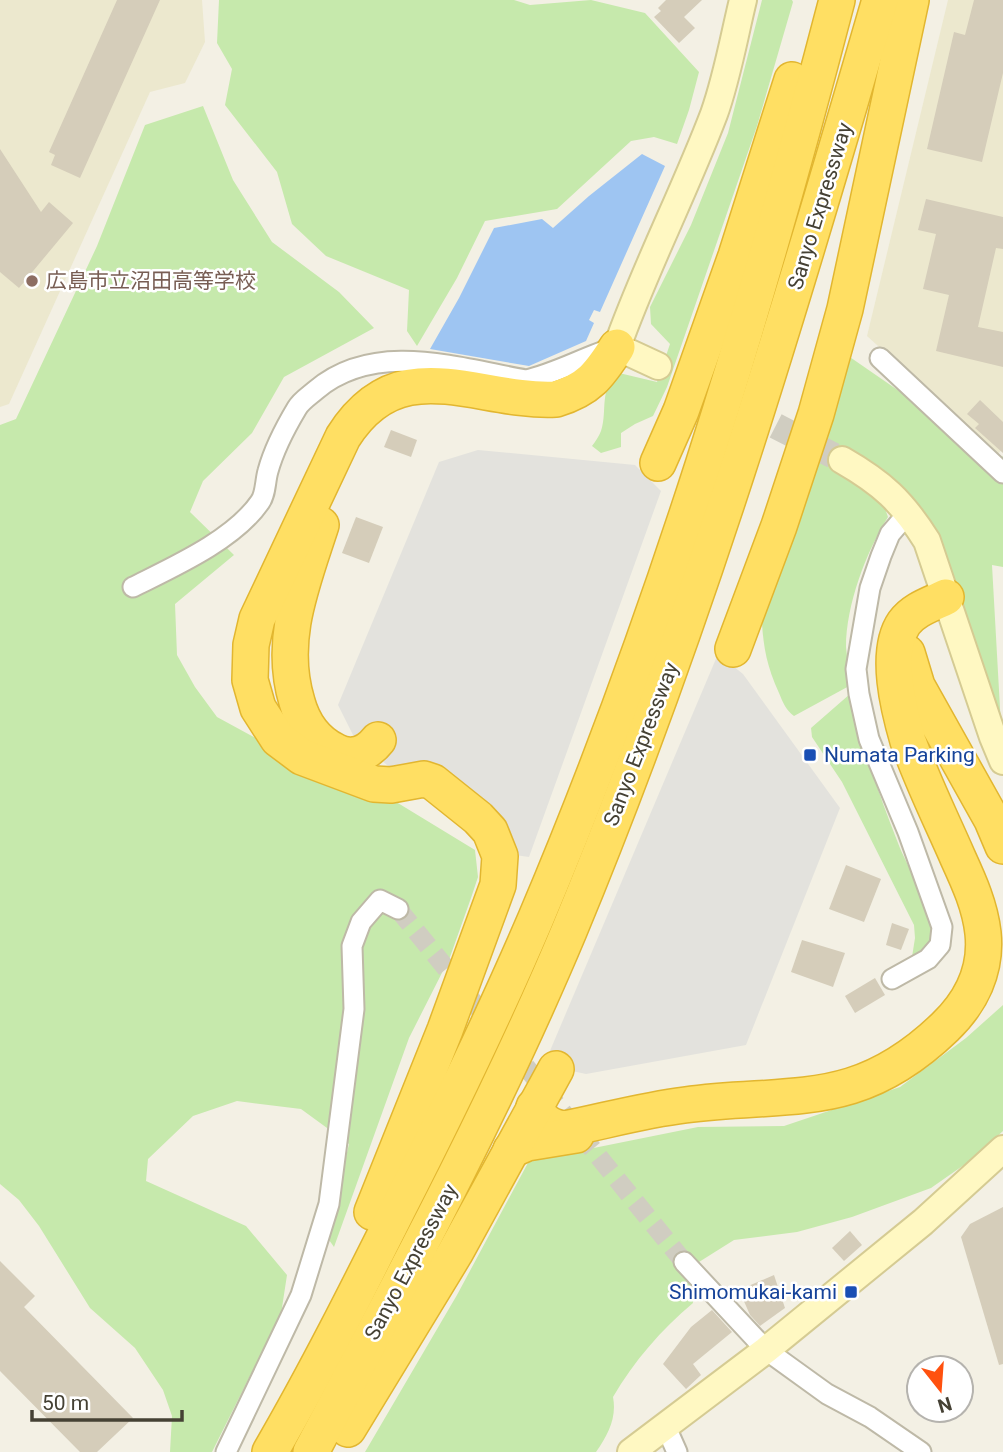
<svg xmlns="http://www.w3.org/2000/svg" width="1003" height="1452" font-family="Roboto,'Noto Sans JP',sans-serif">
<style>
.education{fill:#ece8ce}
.green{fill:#c6e9ac}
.parking{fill:#e3e2dd}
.water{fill:#9ec5f2}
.building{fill:#d5cdba}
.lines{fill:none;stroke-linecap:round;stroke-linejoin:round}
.street-tunnel{stroke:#d0cdc1;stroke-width:19;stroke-dasharray:19 10;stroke-linecap:butt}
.secondary-tunnel{stroke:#d0cdc1;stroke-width:26;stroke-dasharray:26 13;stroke-linecap:butt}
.street-casing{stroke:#beb9a7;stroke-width:23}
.secondary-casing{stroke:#d5cb93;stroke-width:30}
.highway-casing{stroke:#e2b630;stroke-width:38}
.street{stroke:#fff;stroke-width:19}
.secondary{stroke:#fff8c2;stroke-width:26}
.highway{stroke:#ffdf63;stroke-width:35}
.education-dot{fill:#8d6e63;stroke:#fff;stroke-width:2.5}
.transit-dot{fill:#1a4fb4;stroke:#fff;stroke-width:2.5}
.labels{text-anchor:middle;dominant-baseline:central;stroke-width:5;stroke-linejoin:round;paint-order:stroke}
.street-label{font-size:21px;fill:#454134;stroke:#fff}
.education-label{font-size:21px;fill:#785e54;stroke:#fff;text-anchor:start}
.transit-label{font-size:21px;fill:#164399;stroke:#fff;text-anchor:start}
</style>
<rect width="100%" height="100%" fill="#f3f0e4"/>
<g class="education">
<path d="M0 0H202L205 42 185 83 150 92 9 404 0 407Z"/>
<path d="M948 0H1003V448L998 454 867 336Z"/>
</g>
<g class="green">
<path d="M219 0H514L530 5 591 0 645 13 699 72 689 110 677 144 654 137 631 141 557 209 485 221 457 278 417 346 407 331 409 290 326 256 292 224 277 172 225 105 232 69 217 43Z"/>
<path d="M762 0H792L793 2 757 126 667 387 653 416 635 424 621 433V447L601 453 592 446C595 442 599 436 601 431 608 409 598 390 619 373L657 382 670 344 651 324 650 307 691 225 728 133Z"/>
<path d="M203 106 233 180 272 242 339 292 374 328 284 377 252 433 203 481 190 512 234 555 175 604 177 655 195 687 217 717 259 740 388 797 475 850 478 877 471 898 450 957 409 1038 334 1247 327 1237 349 1144 301 1109 237 1101 193 1116 148 1159 146 1181 246 1226 287 1275 281 1314 212 1452H170L172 1416 163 1390 135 1348 90 1308 39 1226 19 1200 0 1184V425L16 419 97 246 145 125Z"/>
<path d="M844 353 999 460 1003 456V567L992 565 1002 744 954 590 883 503 888 517C866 552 846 605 846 647 847 660 850 673 851 685L794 716C786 710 783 703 779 693 763 658 762 635 761 596Z"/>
<path d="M850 694C862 745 879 795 898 843 906 865 936 913 933 934 931 946 921 951 912 957L915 938 914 925 842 782 812 737 811 728Z"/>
<path d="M1003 1005V1131L971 1160 931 1188 852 1217 797 1232 734 1240 699 1262 687 1257 693 1303C661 1330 634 1361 613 1397 617 1418 608 1435 596 1452H365L457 1295 529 1161 698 1127 784 1126 900 1087 966 1038Z"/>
</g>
<g class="parking">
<path d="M478 450 635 465 661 491 529 857 488 851 354 737 338 705 439 462Z"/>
<path d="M718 654 743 674 840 808 746 1045 586 1074 544 1065Z"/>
</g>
<path class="water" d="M642 154 665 166 600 312 594 310 589 320 594 323 586 341 529 366 430 349 459 298 494 228 542 219 553 228 589 196Z"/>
<g class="building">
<path d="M117 0H160L80 178 51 165 55 155 49 152Z"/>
<path d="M666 0H702L684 17 695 28 679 43 654 17 661 11 658 8Z"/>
<path d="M974 0H1003V73L982 162 927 149 954 32 965 35Z"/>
<path d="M0 149 41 212 49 202 73 223 19 288 0 272Z"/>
<path d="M926 199 1003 217V249L996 248 978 327 1003 332V367L936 351 949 295 923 289 936 234 918 230Z"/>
<path d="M980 400 1003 422V453L975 428 979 424 967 414Z"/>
<path d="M391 430 417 440 411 457 384 447Z"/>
<path d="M356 517 383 527 369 563 342 553Z"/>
<path d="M846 865 881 879 864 922 829 909Z"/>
<path d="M892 923 909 929 901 950 886 945Z"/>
<path d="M802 940 845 953 833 987 791 972Z"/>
<path d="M875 978 885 995 855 1013 845 996Z"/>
<path d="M1003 1207V1364L999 1365 961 1237 970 1224Z"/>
<path d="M850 1231 862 1245 844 1261 832 1248Z"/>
<path d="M0 1261 35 1296 24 1307 133 1418 97 1452H80L0 1371Z"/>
<path d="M774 1275 785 1308 760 1326 750 1315 739 1290Z"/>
<path d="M712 1310 732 1332 693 1364 701 1375 686 1389 663 1364 691 1327Z"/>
</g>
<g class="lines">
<path class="street-tunnel" d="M398 909 684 1262"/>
<path class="secondary-tunnel" d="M741 408 842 460"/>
<g class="street-casing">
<g id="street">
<path d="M880 358 1003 473"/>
<path d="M133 587C173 567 234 540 260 502 266 494 265 481 268 471 274 449 285 428 297 408 301 401 309 396 316 390 375 340 458 368 526 380 557 373 586 356 616 347"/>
<path d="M892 979 928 959 940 945 942 927 908 832 869 739 859 694 856 669 870 588 881 556 890 534 909 512"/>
<path d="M684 1262 766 1350 827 1394 870 1417 921 1452"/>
<path d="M665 1425 677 1452"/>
<path d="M226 1452 301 1295 329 1204 354 1009 352 946 361 922 380 900 398 909"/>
</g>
</g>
<g class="secondary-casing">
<g id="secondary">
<path d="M658 366 617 347C645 268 684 193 714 114 727 78 734 37 743 0"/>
<path d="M842 460C882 483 902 501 927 541L993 737 1003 761"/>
<path d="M631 1452 766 1350 923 1222 1003 1149"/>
</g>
</g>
<g class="highway-casing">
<g id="highway">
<path d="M658 463 681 411 736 256 792 80"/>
<path d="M321 525C302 584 278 640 297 702 303 724 315 741 335 751 351 760 367 754 378 740"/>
<path d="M733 649 779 526 816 414 845 309 911 0"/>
<path d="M907 653 917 686 992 820 1003 846"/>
<path d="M534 1107C542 1121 549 1127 565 1129 605 1121 644 1110 685 1105 793 1091 857 1112 945 1027 971 1002 987 970 983 933 980 906 969 882 958 858 941 819 922 781 908 741 899 710 884 652 904 623 914 609 932 604 946 597"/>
<path d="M511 1150 527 1143 576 1135"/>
<path d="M372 1212 445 1030 498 885 500 856 490 831 478 818 433 782 424 779 391 785 374 784 302 757 278 739 258 708 250 680 251 645 257 619 343 437C400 347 476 403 556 399 589 389 599 375 617 347"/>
<path d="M348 1429 455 1253 556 1069"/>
<path d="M270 1452C316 1373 357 1291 398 1209 447 1113 494 1016 536 918 662 621 756 311 837 0"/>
<path d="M311 1452C402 1280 494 1110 569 931 695 628 789 314 880 0"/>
</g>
</g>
<use href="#street" class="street"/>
<use href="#secondary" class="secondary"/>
<use href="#highway" class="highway"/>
</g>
<circle class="education-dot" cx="32" cy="281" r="7"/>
<g class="transit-dot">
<rect x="803" y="748" width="14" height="14" rx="3.5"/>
<rect x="844" y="1285" width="14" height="14" rx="3.5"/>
</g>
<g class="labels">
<g class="street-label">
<text transform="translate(820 206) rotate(-73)">Sanyo Expressway</text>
<text transform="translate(641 744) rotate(-69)">Sanyo Expressway</text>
<text transform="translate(411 1262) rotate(-62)">Sanyo Expressway</text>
</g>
<g class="education-label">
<text x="46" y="281">広島市立沼田高等学校</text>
</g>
<g class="transit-label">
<text x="824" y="755">Numata Parking</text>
<text x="837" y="1292" text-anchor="end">Shimomukai-kami</text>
</g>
</g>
<g transform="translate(940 1389) rotate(163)"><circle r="33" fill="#ffffff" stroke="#b5b3ae" stroke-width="2"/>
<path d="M0-5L12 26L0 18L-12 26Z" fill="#ff510f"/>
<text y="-10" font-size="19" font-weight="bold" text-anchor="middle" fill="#454134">N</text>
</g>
<path d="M32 1410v10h150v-10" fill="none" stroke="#454134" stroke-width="3.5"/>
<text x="42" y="1410" font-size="21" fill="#454134" stroke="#ffffff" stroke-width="5" paint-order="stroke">50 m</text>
</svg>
